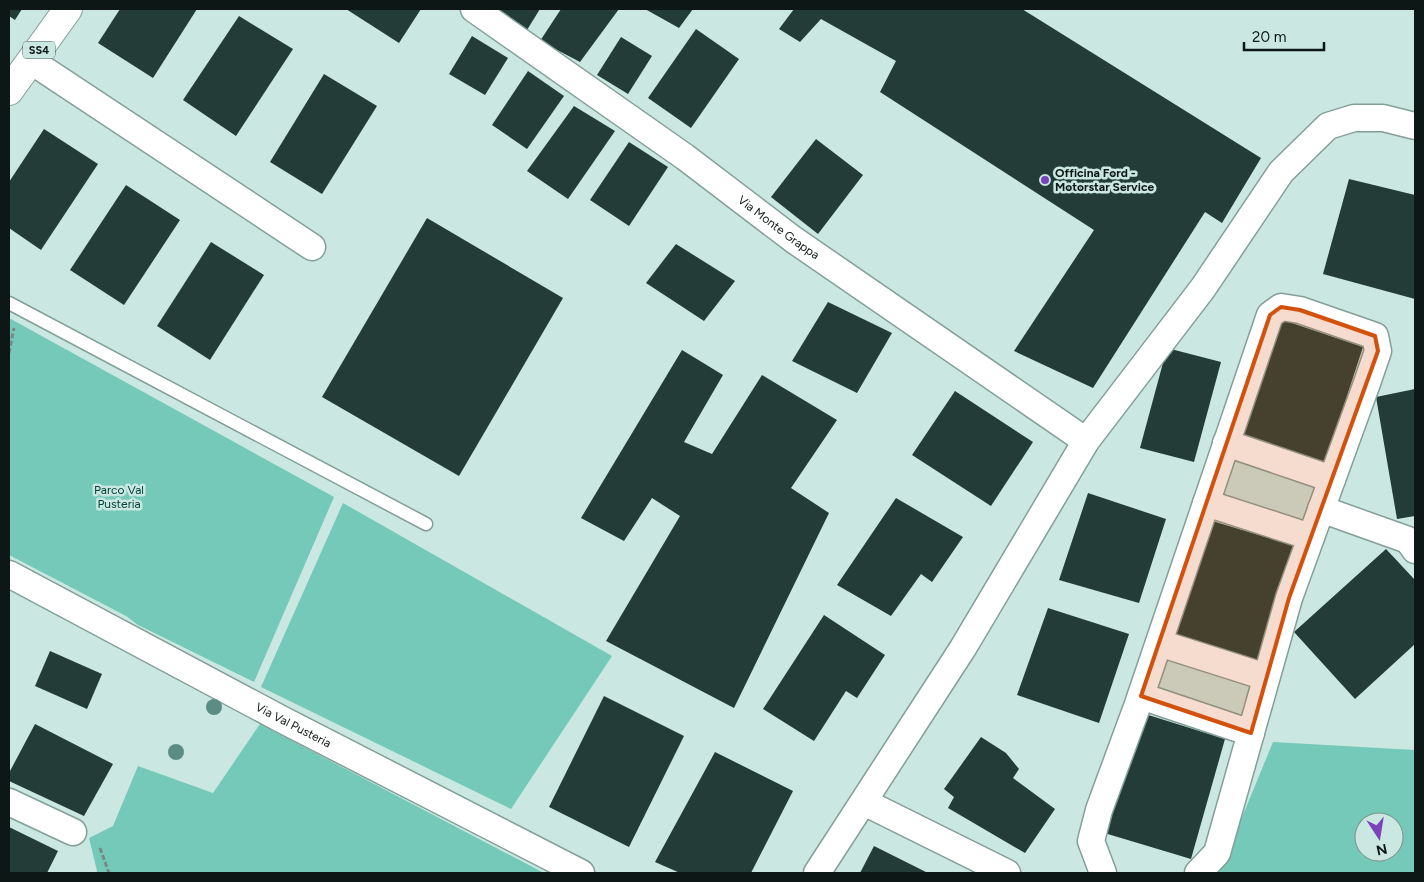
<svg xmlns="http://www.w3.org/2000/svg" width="1424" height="882" font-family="Figtree,sans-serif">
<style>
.green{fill:#75c9b8;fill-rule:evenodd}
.building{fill:#233c37}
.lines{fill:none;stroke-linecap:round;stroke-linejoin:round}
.service-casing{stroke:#839f98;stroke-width:15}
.minor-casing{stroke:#839f98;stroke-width:29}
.primary-casing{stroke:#839f98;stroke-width:30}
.path{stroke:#768b86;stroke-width:3;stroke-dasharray:5 2.5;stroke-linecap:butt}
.service{stroke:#fff;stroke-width:12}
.minor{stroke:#fff;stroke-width:26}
.primary{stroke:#fff;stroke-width:28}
.tree{fill:#5b8d85}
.marked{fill:#d2520d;fill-opacity:0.2;stroke:#d2520d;stroke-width:4;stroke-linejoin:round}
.poi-dot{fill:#7a43ba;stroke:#cae8e1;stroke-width:2}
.labels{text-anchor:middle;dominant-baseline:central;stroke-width:5;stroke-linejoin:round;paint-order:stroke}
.shield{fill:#cae8e1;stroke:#465652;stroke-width:1}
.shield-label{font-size:11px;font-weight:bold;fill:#0d1715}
.poi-label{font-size:12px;font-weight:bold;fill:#0d1715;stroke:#cae8e1;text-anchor:start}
.street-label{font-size:12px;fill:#0d1715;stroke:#cae8e1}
.park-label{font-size:12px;fill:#004339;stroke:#cae8e1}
</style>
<rect width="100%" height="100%" fill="#cae8e1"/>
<g class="green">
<path d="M9 318 334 497 254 682 138 625 126 616 9 555Z"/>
<path d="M343 503 612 656 511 809 261 687Z"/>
<path d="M260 724 544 873H96L97 871 89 838 113 826 138 766 213 793Z"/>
<path d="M1273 742 1415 750V873H1219ZM1364 822H1394V852H1364Z"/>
</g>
<g class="building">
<path d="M9 9H22L15 20 9 16Z"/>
<path d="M120 9H197L153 78 98 43Z"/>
<path d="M346 9H421L399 43Z"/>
<path d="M494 9H540L527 30Z"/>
<path d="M561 9H619L580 62 540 41Z"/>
<path d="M645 9H693L679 28Z"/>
<path d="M794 9H1022L1261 158 1222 223 1205 212 1093 388 1014 351 1094 230 880 92 896 61 821 19 800 42 779 29Z"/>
<path d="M239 16 293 49 236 136 183 100Z"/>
<path d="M696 29 739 59 691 128 648 98Z"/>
<path d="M472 36 508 58 485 95 449 74Z"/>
<path d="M621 37 652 56 628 94 597 75Z"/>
<path d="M528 71 564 96 527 149 492 125Z"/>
<path d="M324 74 377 106 322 194 270 162Z"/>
<path d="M574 106 615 131 568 199 527 171Z"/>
<path d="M44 129 98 164 41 250 9 228V182Z"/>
<path d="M816 139 863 175 818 234 771 197Z"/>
<path d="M629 142 668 167 629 226 590 200Z"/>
<path d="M1349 179 1415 195V299L1323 274Z"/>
<path d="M126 185 180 220 124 305 70 270Z"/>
<path d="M427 218 563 298 459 476 322 397Z"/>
<path d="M211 242 264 275 210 360 157 326Z"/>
<path d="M676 244 735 281 704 321 646 283Z"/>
<path d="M828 302 892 333 857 393 792 361Z"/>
<path d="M1280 319 1363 347 1325 463 1237 437Z"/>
<path d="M1167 348 1221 362 1194 462 1140 448Z"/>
<path d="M682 350 723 375 684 442 712 454 762 375 837 420 791 488 829 513 734 708 606 641 680 516 652 498 624 541 581 518Z"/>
<path d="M1415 389V516L1397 519 1376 397Z"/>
<path d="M955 391 1033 442 991 506 912 455Z"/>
<path d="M1088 493 1166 519 1139 603 1059 580Z"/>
<path d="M896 498 963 537 932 582 921 574 891 616 837 585Z"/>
<path d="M1209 520 1295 546 1257 662 1170 637Z"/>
<path d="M1386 549 1415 580V644L1355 699 1294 632Z"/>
<path d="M1048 608 1129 634 1099 723 1017 695Z"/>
<path d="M824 615 885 655 857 698 846 691 814 741 763 709Z"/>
<path d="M50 651 102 674 87 709 35 686Z"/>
<path d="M604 696 684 736 629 847 549 807Z"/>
<path d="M1142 713 1225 739 1191 859 1101 832Z"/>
<path d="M35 724 113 764 84 816 9 781V773Z"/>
<path d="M981 737 1006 753 1019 769 1013 778 1055 809 1025 853 948 808 954 797 944 789Z"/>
<path d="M715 752 793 791 751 873H680L655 862Z"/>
<path d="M9 827 58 851 47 873H9Z"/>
<path d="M874 846 928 873H860Z"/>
</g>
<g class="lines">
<g class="service-casing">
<path id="service" d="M9 303 426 524"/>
</g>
<g class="minor-casing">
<g id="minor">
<path id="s1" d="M474 9 685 157 794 240 1086 441"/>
<path d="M31 61 312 247"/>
<path d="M1226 443 1332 479"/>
<path d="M1206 503 1311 537"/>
<path d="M1321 509 1408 540 1415 550"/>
<path id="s2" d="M9 574 281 719 581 873"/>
<path d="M1159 643 1266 677"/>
<path d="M1141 696 1251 733"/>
<path d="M9 802 73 832"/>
<path d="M864 802 1007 873"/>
<path d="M817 873 963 648 1086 441 1203 288 1281 172 1328 126 1354 118H1383L1415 126"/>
<path d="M1103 873 1091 841 1099 810 1138 704 1270 315 1281 307 1300 310 1375 336 1378 351 1367 383 1289 598 1217 853 1198 873"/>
</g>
</g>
<g class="primary-casing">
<path id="primary" d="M9 91 68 9"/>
</g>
<g class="path">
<path d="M9 353 14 328"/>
<path d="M100 848 109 873"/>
</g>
<use href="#service" class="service"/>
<use href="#minor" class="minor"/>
<use href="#primary" class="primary"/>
</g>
<g class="tree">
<circle cx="214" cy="707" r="8"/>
<circle cx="176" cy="752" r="8"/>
</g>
<path class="marked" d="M1281 307 1300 310 1375 336 1378 351 1289 598 1251 733 1141 696 1270 315Z"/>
<circle class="poi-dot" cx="1045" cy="180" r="5"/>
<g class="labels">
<rect class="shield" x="23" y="41.5" width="32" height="17" rx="4"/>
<g class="shield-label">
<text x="39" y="50">SS4</text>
</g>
<g class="poi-label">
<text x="1055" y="173">Officina Ford -<tspan x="1055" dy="14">Motorstar Service</tspan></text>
</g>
<g class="street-label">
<text stroke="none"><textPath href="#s1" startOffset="375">Via Monte Grappa</textPath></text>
<text stroke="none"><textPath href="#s2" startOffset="322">Via Val Pusteria</textPath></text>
</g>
<g class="park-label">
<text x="119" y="490">Parco Val<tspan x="119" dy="14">Pusteria</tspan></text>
</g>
</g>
<rect width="1424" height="882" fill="none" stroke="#0d1715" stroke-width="20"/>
<g transform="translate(1379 837) rotate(168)"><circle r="24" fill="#cae8e1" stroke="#7e948f"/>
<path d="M0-4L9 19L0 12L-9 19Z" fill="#7a43ba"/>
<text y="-8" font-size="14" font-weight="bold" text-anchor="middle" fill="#0d1715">N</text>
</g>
<path d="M1244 42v8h80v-8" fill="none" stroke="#0d1715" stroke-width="2.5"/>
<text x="1252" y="42" font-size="15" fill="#0d1715" stroke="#cae8e1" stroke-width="4" paint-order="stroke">20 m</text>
</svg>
